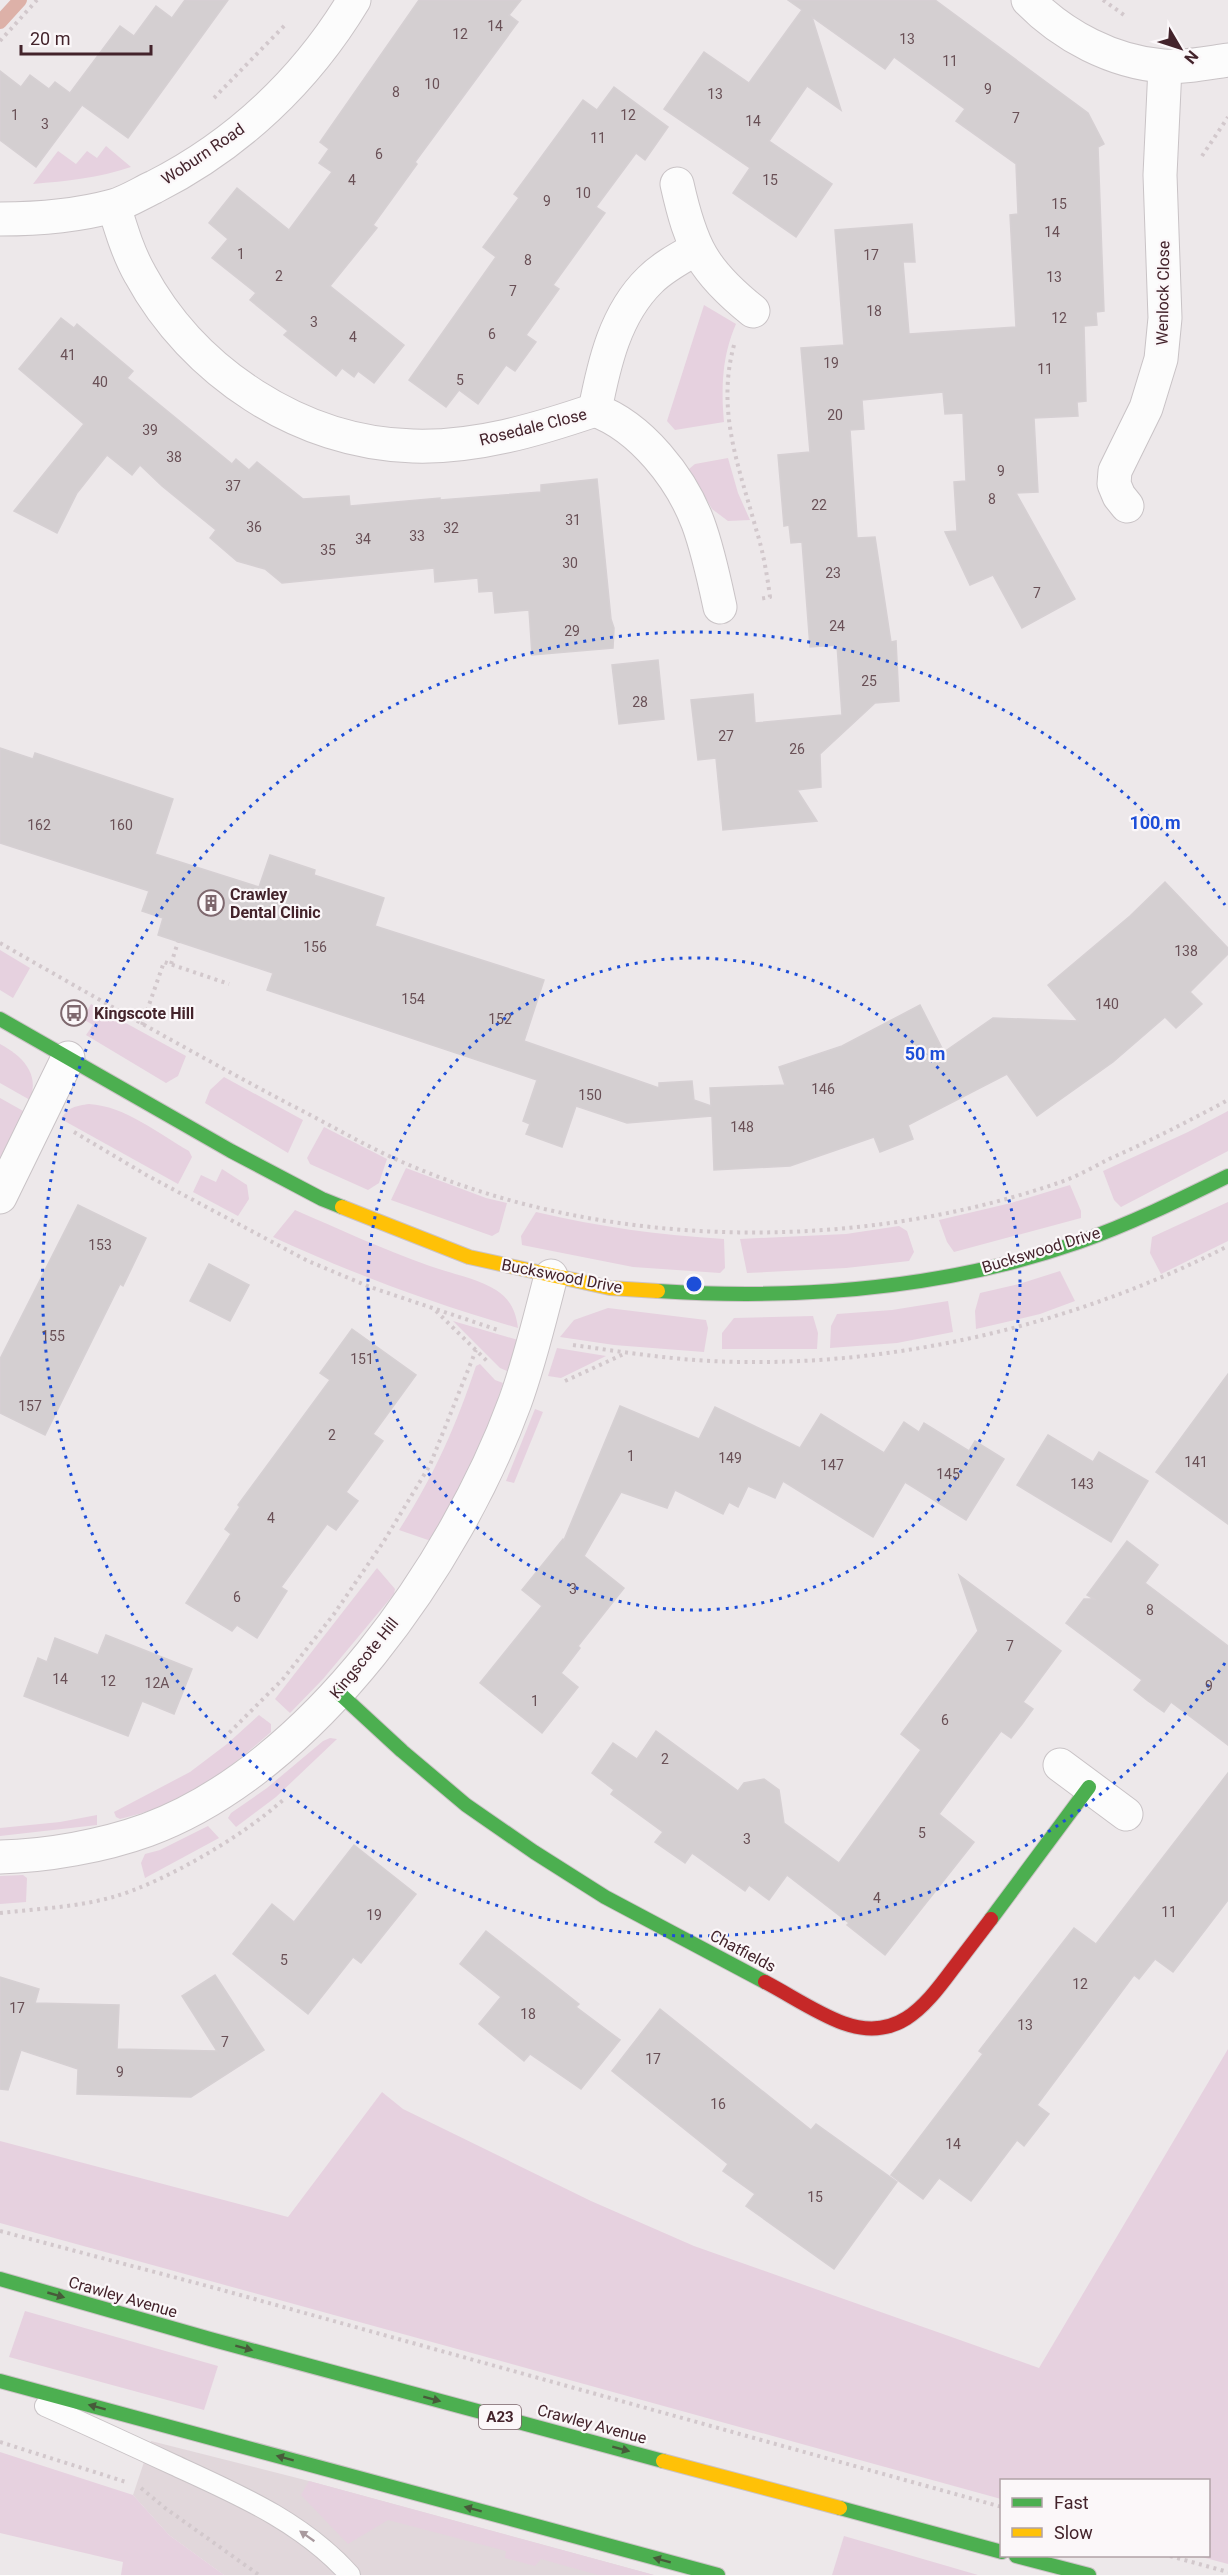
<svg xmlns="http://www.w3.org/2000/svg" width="1228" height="2575" font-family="Roboto,sans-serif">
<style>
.built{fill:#e1d7db}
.green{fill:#e6d1df}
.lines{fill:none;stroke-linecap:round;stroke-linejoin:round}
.stream{stroke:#ddb1a8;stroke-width:14}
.building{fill:#d4cfd1;stroke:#d6d0d3;stroke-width:1.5}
.lane-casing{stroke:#c9c3c6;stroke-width:22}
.street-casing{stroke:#c9c3c6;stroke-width:35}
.fast-casing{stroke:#cbc3c6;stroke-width:16}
.slow-casing{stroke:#cbc3c6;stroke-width:16}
.jam-casing{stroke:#cbc3c6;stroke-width:16}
.path{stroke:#d2c8cc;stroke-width:4;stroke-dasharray:3 4.5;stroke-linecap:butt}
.lane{stroke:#fcfcfc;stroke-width:20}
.street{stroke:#fcfcfc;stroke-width:33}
.fast{stroke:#4caf50;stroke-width:14}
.slow{stroke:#ffc107;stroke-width:14}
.jam{stroke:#c62828;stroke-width:14}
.oneway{fill:#475b3a}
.oneway2{fill:#a99a9e}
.ring{fill:none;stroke:#1d4ed8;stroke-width:3;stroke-dasharray:3 6}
.labels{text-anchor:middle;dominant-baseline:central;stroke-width:4.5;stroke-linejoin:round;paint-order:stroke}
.number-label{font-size:14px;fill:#695056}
.shield{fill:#fbf7f9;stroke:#7a6369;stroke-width:1.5}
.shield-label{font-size:15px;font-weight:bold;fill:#43232b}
.street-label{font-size:16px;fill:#43232b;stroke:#fbf7f9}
.poi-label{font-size:16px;font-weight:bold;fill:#43232b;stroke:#fbf7f9;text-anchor:start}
.centre{fill:#1d4ed8;stroke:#fbf7f9;stroke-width:3}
.ring-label{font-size:18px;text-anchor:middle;font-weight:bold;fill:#1d4ed8;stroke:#fbf7f9;stroke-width:4.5;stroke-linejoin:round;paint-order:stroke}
</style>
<rect width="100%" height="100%" fill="#ede8ea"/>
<path class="built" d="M151 2441 309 2481 654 2575H224L169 2535 133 2495Z"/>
<g class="green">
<path d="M106 146 131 167C98 178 67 181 33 184L58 151 76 164 87 151 97 158Z"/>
<path d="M704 305 736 324C722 356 721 387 724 422L675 430 667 421Z"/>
<path d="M728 458 738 493 750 520 728 521 712 509 689 469 695 464Z"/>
<path d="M0 950 30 968 13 998 0 990Z"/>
<path d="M91 1004 186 1056 178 1076 166 1083 86 1035 93 1025 83 1019Z"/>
<path d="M0 1044C22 1056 40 1073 30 1100L0 1083Z"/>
<path d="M224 1077 303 1120 288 1153 205 1103 210 1090Z"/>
<path d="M0 1098 25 1112 0 1162Z"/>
<path d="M89 1104C125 1106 159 1134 189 1151L192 1157 178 1184 61 1119C68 1107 76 1106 89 1104Z"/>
<path d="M1228 1111V1151L1121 1207 1114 1200 1103 1171 1188 1132Z"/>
<path d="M324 1127 387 1159 379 1183 368 1190 310 1164 307 1158Z"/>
<path d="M406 1168 486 1198 507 1203 499 1232 492 1236 391 1200Z"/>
<path d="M222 1169 247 1185 249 1199 238 1216 193 1192 201 1175 216 1182Z"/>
<path d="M1070 1185 1081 1211V1218L954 1252 947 1242 939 1220 1011 1203Z"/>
<path d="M1228 1202V1241L1161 1274 1150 1253 1152 1237Z"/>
<path d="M295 1210C339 1229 382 1249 427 1265 448 1273 477 1278 496 1290 510 1299 516 1311 518 1328 434 1304 353 1274 273 1237Z"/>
<path d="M536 1212C599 1227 660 1235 724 1239L725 1268 720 1273 633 1267 522 1245 521 1236Z"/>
<path d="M899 1226 907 1231 914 1252 909 1261 846 1268 747 1273 740 1239 846 1234Z"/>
<path d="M1060 1271 1075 1301 1040 1314 976 1329 975 1311 980 1293 1019 1284Z"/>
<path d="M948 1301 953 1332 897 1343 830 1348 831 1326 837 1314 892 1310Z"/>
<path d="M608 1308 706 1320 708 1328 704 1352 614 1345 560 1337 574 1320Z"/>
<path d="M813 1316 818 1333 817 1349H722V1333L734 1318Z"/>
<path d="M453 1321 518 1340 507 1371 500 1368Z"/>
<path d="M557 1348 606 1356 561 1378 548 1376Z"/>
<path d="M480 1364 495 1380 503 1383 486 1435 431 1541 399 1530C434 1476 456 1426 476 1366Z"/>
<path d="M535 1409 543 1412 514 1483 506 1481Z"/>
<path d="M377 1568 395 1589 394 1594 323 1679 290 1713 275 1699Z"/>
<path d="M259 1715 271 1724V1732C239 1760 201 1792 160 1807 147 1812 134 1815 120 1819L116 1817 114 1812 190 1772 227 1744Z"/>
<path d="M330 1738 337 1739 276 1797 236 1827 228 1818 231 1813 267 1788 323 1741Z"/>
<path d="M97 1815V1825L0 1836V1828L60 1822Z"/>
<path d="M208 1826 219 1838 145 1878 141 1863 145 1854 160 1850Z"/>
<path d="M23 1875 27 1878 26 1902 0 1904V1876Z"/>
<path d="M1228 2049V2564L1198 2556H1208V2480H1002L1001 2499 0 2223V2141L288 2217 382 2092 403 2109 591 2201 694 2246 1039 2368Z"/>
<path d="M25 2311 218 2366 204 2410 9 2357Z"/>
<path d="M0 2452 133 2495 169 2535 224 2575H121L123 2562 0 2533Z"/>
<path d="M309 2481 654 2575H598L541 2559 535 2566 505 2558 506 2551 388 2520 348 2544 301 2495Z"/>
<path d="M844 2536 978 2575H832Z"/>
</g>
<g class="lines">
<path class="stream" d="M0 22 20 0"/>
</g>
<g class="building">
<path d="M185 0H228L128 138 82 105 36 167 0 140V71L21 87 30 75 49 89 55 82 70 93 120 26 134 36 156 6 172 18Z"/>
<path d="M419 0H521L509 15 518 22 415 162 417 164 373 225 377 228 330 286 404 345 374 383 358 371 354 377 342 368 336 376 284 335 288 331 250 300 256 293 212 258 228 239 209 223 237 188 289 230 332 172 319 163 329 149 320 142Z"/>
<path d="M788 0H935L1088 113 1104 144 1098 147 1104 311 1096 312 1097 325 1084 326 1086 401 1077 402 1078 416 1034 418 1038 492 1016 493 1075 599 1022 628 993 575 970 585 945 532 957 531 954 482 966 481 963 413 945 414 943 392 862 400 864 429 850 430 857 538 875 537 891 642 896 641 899 701 875 703 820 754 821 787 797 790 817 821 723 830 716 758 698 760 691 700 753 694 755 723 842 715 837 645 810 647 802 542 791 543 789 525 784 526 778 455 810 452 801 348 844 345 835 230 912 224 915 262H903L909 334 1016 327 1010 215 1018 214 1016 164 956 121 965 109 894 57 885 69 812 17 841 110 807 86 769 141 832 184 796 237 733 193 750 168 664 109 704 52 749 83 802 10Z"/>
<path d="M614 87 668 127 645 160 636 153 596 207 605 213 553 285 559 289 526 335 536 342 515 371 506 365 478 404 459 390 446 407 409 380 496 257 483 247 519 198 514 194 583 100 597 110Z"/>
<path d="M61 318 74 328 77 324 133 371 127 378 232 464 236 459 249 470 257 462 303 499 349 496 350 506 440 498V500L541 492V485L597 479 611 619 614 628 613 648 532 655 529 610 495 613 493 591 479 592 478 578 435 582 434 568 282 583 265 569 237 561 210 538 216 530 162 486 140 465 132 475 107 455 77 493 57 533 14 511 84 424 19 369Z"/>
<path d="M658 660 664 719 619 724 612 665Z"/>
<path d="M0 748 33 759 35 753 173 799 155 854 259 887 270 855 315 870 314 875 384 898 375 926 544 980 524 1041 659 1088V1083L692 1081 694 1100 711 1106 710 1088 785 1085 779 1067 842 1046 920 1005 944 1052 993 1018 1078 1021 1048 985 1130 916 1165 882 1228 948V954L1190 992 1202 1004 1176 1028 1165 1017 1113 1062 1037 1116 1007 1074 908 1125 913 1139 880 1152 874 1137 790 1166 714 1170 712 1116 627 1123 576 1106 562 1147 526 1134 530 1124 523 1121 537 1080 267 990 273 973 158 935 163 918 142 911 149 891 0 843Z"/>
<path d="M78 1205 146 1238 123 1286 120 1284 45 1435 0 1413V1359Z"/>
<path d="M209 1264 249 1285 230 1321 190 1301Z"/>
<path d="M352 1329 416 1375 373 1434 383 1441 346 1492 358 1501 336 1530 327 1524 281 1587 287 1591 257 1638 237 1625 232 1631 186 1603 231 1534 225 1529 240 1507 238 1505 330 1380 320 1373Z"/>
<path d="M1228 1374V1524L1156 1472Z"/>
<path d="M620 1406 699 1439 715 1407 800 1448 821 1414 884 1453 904 1422 919 1432 924 1423 969 1451 975 1441 1004 1459 966 1520 905 1482 873 1537 783 1481 775 1498 748 1486 738 1507 729 1502 723 1514 675 1490 667 1508 621 1492 584 1556 624 1588 578 1646 580 1648 561 1673 578 1687 542 1733 480 1683 542 1606 522 1590 563 1539 564 1540Z"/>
<path d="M1048 1435 1093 1462 1099 1452 1148 1481 1111 1542 1017 1485Z"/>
<path d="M1127 1541 1158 1565 1145 1583 1228 1646V1745L1171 1702 1164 1712 1148 1701 1134 1690 1142 1680 1066 1623 1084 1599H1094L1087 1595Z"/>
<path d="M959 1575 1061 1651 1023 1702 1033 1709 1022 1724 1011 1738 1001 1731 939 1814 974 1842 885 1955 847 1925 849 1923 787 1875 769 1900 749 1885 745 1891 692 1853 685 1863 655 1842 663 1832 611 1794 614 1790 592 1773 613 1743 637 1759 656 1731 738 1791 744 1783 764 1779 779 1790 784 1823 839 1863 921 1750 901 1734 978 1631Z"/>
<path d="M106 1635 192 1669 174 1714 142 1701 128 1736 24 1696 38 1658 47 1662 55 1638 98 1655Z"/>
<path d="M1228 1773V1900L1173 1972 1155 1959 1139 1979 1134 1975 1037 2105 1049 2114 1024 2146 1017 2140 971 2201 939 2178 923 2199 891 2175 983 2054 979 2051 1074 1928 1096 1944Z"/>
<path d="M354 1845 416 1894 361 1963 353 1957 308 2014 233 1954 272 1904 294 1922Z"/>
<path d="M486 1931 579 2004 576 2007 620 2040 581 2089 530 2054 524 2061 479 2024 501 1997 460 1964Z"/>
<path d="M215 1975 264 2050 191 2097 77 2094 78 2069 21 2050 8 2090 0 2089V1977L39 1989 35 2003 119 2005 117 2049 217 2051 182 1996Z"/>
<path d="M660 2009 811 2130 816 2124 897 2182 834 2269 746 2206 755 2194 723 2171 728 2164 612 2071Z"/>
</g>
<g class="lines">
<g class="lane-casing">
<path id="lane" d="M45 2406C88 2425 131 2445 174 2465 237 2494 303 2522 350 2575"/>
</g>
<g class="street-casing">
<g id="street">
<path d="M1028 0C1063 36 1113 62 1163 66 1184 68 1207 63 1228 60"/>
<path d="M677 184C691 247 703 271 753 311"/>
<path d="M114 206C121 229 128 253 140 274 193 372 300 443 413 446 476 448 536 430 595 410"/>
<path d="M0 219C38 219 76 216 113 206 127 202 141 193 154 187 237 145 306 80 354 0"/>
<path d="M696 249C680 258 663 267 650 280 615 314 604 364 595 410 641 427 681 478 698 523 708 550 714 579 720 607"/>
<path d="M1127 506 1119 496 1114 484 1115 471 1146 408 1161 359 1165 318 1160 175 1165 67"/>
<path d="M0 1197 68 1058"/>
<path d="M1060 1765 1126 1814"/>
<path d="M0 1857C46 1856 103 1846 147 1830 313 1769 456 1563 515 1402 530 1361 540 1318 551 1276"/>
</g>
</g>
<g class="fast-casing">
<g id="fast">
<path d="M0 1019 231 1151 322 1199 342 1207"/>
<path d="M658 1291C799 1300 944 1289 1079 1242 1130 1224 1179 1200 1228 1176"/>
<path d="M338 1692 402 1751 466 1805 534 1852 605 1897 765 1982"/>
<path d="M991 1919 1089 1787"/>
<path d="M0 2279 210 2339 663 2461"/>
<path d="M0 2381 718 2575"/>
<path d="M840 2508 1002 2552"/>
<path d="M1016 2556 1089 2575"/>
</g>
</g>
<g class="slow-casing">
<g id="slow">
<path d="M342 1207 469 1257 610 1288 658 1291"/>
<path d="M663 2461 840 2508"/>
</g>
</g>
<g class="jam-casing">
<path id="jam" d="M765 1982C790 1995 816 2013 843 2023 896 2042 923 2009 952 1970 965 1953 978 1936 991 1919"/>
</g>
<g class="path">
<path d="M1103 0 1124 15"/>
<path d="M0 41 37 0"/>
<path d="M214 98 286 24"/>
<path d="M1202 156 1228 117"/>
<path d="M734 345C716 411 739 467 756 529 763 551 767 574 770 597L759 599"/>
<path d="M0 943C96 998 191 1052 289 1104 323 1121 355 1140 389 1156 591 1250 846 1255 1055 1184 1074 1178 1092 1168 1109 1159 1150 1141 1189 1121 1228 1100"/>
<path d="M171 964 178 942"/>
<path d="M142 1025 164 962 229 984"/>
<path d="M74 1132 148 1176 308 1261 370 1287 498 1330"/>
<path d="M436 1311 487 1361"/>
<path d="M573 1345C630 1353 687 1362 745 1362 910 1364 1082 1321 1228 1246"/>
<path d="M565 1381 626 1353"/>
<path d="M224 1738 283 1679 334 1614 384 1541 430 1465 476 1350"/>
<path d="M0 1913C37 1909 77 1907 113 1897 165 1882 243 1836 283 1800"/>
<path d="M0 2231 215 2288 1002 2507"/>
<path d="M0 2442 126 2482"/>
<path d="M141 2488 165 2508 259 2575"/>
<path d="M1170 2556 1228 2572"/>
</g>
<use href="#lane" class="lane"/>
<use href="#street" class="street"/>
<use href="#fast" class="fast"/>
<use href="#slow" class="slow"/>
<use href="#jam" class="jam"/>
</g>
<defs><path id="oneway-solid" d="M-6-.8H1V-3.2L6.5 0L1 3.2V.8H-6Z" transform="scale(1.5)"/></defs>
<g class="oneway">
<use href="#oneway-solid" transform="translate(56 2295) rotate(16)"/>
<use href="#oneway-solid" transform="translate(244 2348) rotate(15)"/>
<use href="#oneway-solid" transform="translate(432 2399) rotate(15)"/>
<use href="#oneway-solid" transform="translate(97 2407) rotate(-165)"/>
<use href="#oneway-solid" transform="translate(621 2449) rotate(15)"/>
<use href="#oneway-solid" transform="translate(285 2458) rotate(-165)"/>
<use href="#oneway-solid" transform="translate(473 2509) rotate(-165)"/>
<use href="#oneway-solid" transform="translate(662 2560) rotate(-165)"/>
</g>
<use class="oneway2" href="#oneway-solid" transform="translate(307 2536) rotate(-145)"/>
<g class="ring">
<circle cx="694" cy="1284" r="326"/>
<path d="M1225 1663A652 652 0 1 1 1225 905"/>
</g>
<defs>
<g id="building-ring" transform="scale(1.35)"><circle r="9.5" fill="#fbf7f9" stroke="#7e686e" stroke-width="1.5"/><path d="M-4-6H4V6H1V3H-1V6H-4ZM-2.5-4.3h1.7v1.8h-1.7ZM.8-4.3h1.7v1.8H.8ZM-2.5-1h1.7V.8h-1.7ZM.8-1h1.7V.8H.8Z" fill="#7e686e"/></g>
<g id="bus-ring" transform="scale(1.35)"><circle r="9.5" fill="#fbf7f9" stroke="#7e686e" stroke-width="1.5"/><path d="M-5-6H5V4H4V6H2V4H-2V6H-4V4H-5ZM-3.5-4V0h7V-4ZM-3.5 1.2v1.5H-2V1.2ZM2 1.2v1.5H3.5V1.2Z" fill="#7e686e"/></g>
</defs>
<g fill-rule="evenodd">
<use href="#building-ring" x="211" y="903"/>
<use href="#bus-ring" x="74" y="1013"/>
</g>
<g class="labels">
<g class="number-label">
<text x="495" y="26">14</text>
<text x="460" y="34">12</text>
<text x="907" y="39">13</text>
<text x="950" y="61">11</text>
<text x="432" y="84">10</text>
<text x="988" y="89">9</text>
<text x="396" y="92">8</text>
<text x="715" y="94">13</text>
<text x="15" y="115">1</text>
<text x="628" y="115">12</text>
<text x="1016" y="118">7</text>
<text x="753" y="121">14</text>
<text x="45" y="124">3</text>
<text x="598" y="138">11</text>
<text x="379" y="154">6</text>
<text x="352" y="180">4</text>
<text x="770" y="180">15</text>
<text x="583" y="193">10</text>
<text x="547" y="201">9</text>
<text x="1059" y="204">15</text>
<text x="1052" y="232">14</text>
<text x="241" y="254">1</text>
<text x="871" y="255">17</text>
<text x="528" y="260">8</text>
<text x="279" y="276">2</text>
<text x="1054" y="277">13</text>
<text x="513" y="291">7</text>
<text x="874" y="311">18</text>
<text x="1059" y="318">12</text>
<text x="314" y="322">3</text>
<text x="492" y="334">6</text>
<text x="353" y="337">4</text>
<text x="68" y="355">41</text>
<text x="831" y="363">19</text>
<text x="1045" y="369">11</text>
<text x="460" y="380">5</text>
<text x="100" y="382">40</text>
<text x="835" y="415">20</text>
<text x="150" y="430">39</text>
<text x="174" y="457">38</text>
<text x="1001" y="471">9</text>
<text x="233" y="486">37</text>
<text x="992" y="499">8</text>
<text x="819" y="505">22</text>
<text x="573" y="520">31</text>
<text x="254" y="527">36</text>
<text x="451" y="528">32</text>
<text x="417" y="536">33</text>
<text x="363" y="539">34</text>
<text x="328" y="550">35</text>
<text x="570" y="563">30</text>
<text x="833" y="573">23</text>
<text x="1037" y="593">7</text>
<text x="837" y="626">24</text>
<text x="572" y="631">29</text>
<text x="869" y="681">25</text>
<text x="640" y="702">28</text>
<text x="726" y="736">27</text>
<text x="797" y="749">26</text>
<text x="39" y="825">162</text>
<text x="121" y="825">160</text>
<text x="315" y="947">156</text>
<text x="1186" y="951">138</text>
<text x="413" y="999">154</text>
<text x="1107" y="1004">140</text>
<text x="500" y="1019">152</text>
<text x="823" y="1089">146</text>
<text x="590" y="1095">150</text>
<text x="742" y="1127">148</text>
<text x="100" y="1245">153</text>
<text x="53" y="1336">155</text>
<text x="362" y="1359">151</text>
<text x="30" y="1406">157</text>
<text x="332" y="1435">2</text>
<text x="631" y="1456">1</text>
<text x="730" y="1458">149</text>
<text x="1196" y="1462">141</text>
<text x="832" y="1465">147</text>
<text x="948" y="1474">145</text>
<text x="1082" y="1484">143</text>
<text x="271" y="1518">4</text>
<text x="573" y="1589">3</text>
<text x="237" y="1597">6</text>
<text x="1150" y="1610">8</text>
<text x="1010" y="1646">7</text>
<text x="60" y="1679">14</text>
<text x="108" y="1681">12</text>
<text x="157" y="1683">12A</text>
<text x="1209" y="1686">9</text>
<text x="535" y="1701">1</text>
<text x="945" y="1720">6</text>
<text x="665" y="1759">2</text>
<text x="922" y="1833">5</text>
<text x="747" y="1839">3</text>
<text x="877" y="1898">4</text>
<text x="1169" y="1912">11</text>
<text x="374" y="1915">19</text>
<text x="284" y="1960">5</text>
<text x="1080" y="1984">12</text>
<text x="17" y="2008">17</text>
<text x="528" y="2014">18</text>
<text x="1025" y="2025">13</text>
<text x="225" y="2042">7</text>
<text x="653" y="2059">17</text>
<text x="120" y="2072">9</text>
<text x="718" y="2104">16</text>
<text x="953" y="2144">14</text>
<text x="815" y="2197">15</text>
</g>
<rect class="shield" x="479" y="2405" width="42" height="24" rx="4.5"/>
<g class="shield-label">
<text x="500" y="2417">A23</text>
</g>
<g class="street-label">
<text transform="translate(203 154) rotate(-34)">Woburn Road</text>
<text transform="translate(1163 293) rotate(-89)">Wenlock Close</text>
<text transform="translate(533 427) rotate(-14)">Rosedale Close</text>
<text transform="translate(1041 1250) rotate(-17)">Buckswood Drive</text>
<text transform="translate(562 1276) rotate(11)">Buckswood Drive</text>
<text transform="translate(364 1658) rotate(-51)">Kingscote Hill</text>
<text transform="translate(743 1951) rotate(28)">Chatfields</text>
<text transform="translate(123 2297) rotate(16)">Crawley Avenue</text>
<text transform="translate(592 2424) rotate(15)">Crawley Avenue</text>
</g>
<g class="poi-label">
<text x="230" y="894">Crawley<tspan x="230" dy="18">Dental Clinic</tspan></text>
<text x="94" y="1013">Kingscote Hill</text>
</g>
</g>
<circle cx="694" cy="1284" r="9" class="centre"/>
<g class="ring-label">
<text x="1155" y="829">100 m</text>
<text x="925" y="1060">50 m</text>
</g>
<rect x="1000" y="2479" width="210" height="78" fill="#fbf7f9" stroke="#b1a2a7" stroke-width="1.5"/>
<rect x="1012" y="2498" width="30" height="9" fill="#4caf50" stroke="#b1a2a7" stroke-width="1.5"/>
<text x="1054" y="2509" font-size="18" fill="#43232b">Fast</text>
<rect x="1012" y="2528" width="30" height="9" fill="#ffc107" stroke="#b1a2a7" stroke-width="1.5"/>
<text x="1054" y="2539" font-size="18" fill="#43232b">Slow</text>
<g transform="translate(1180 48) rotate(129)" stroke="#fbf7f9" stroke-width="4.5" paint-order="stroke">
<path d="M0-4.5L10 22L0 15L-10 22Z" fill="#43232b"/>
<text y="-9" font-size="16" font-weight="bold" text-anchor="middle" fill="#43232b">N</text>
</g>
<path d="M21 45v9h130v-9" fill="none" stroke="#43232b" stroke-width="3"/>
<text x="30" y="45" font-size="18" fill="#43232b" stroke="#fbf7f9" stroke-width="4.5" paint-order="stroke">20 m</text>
</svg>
